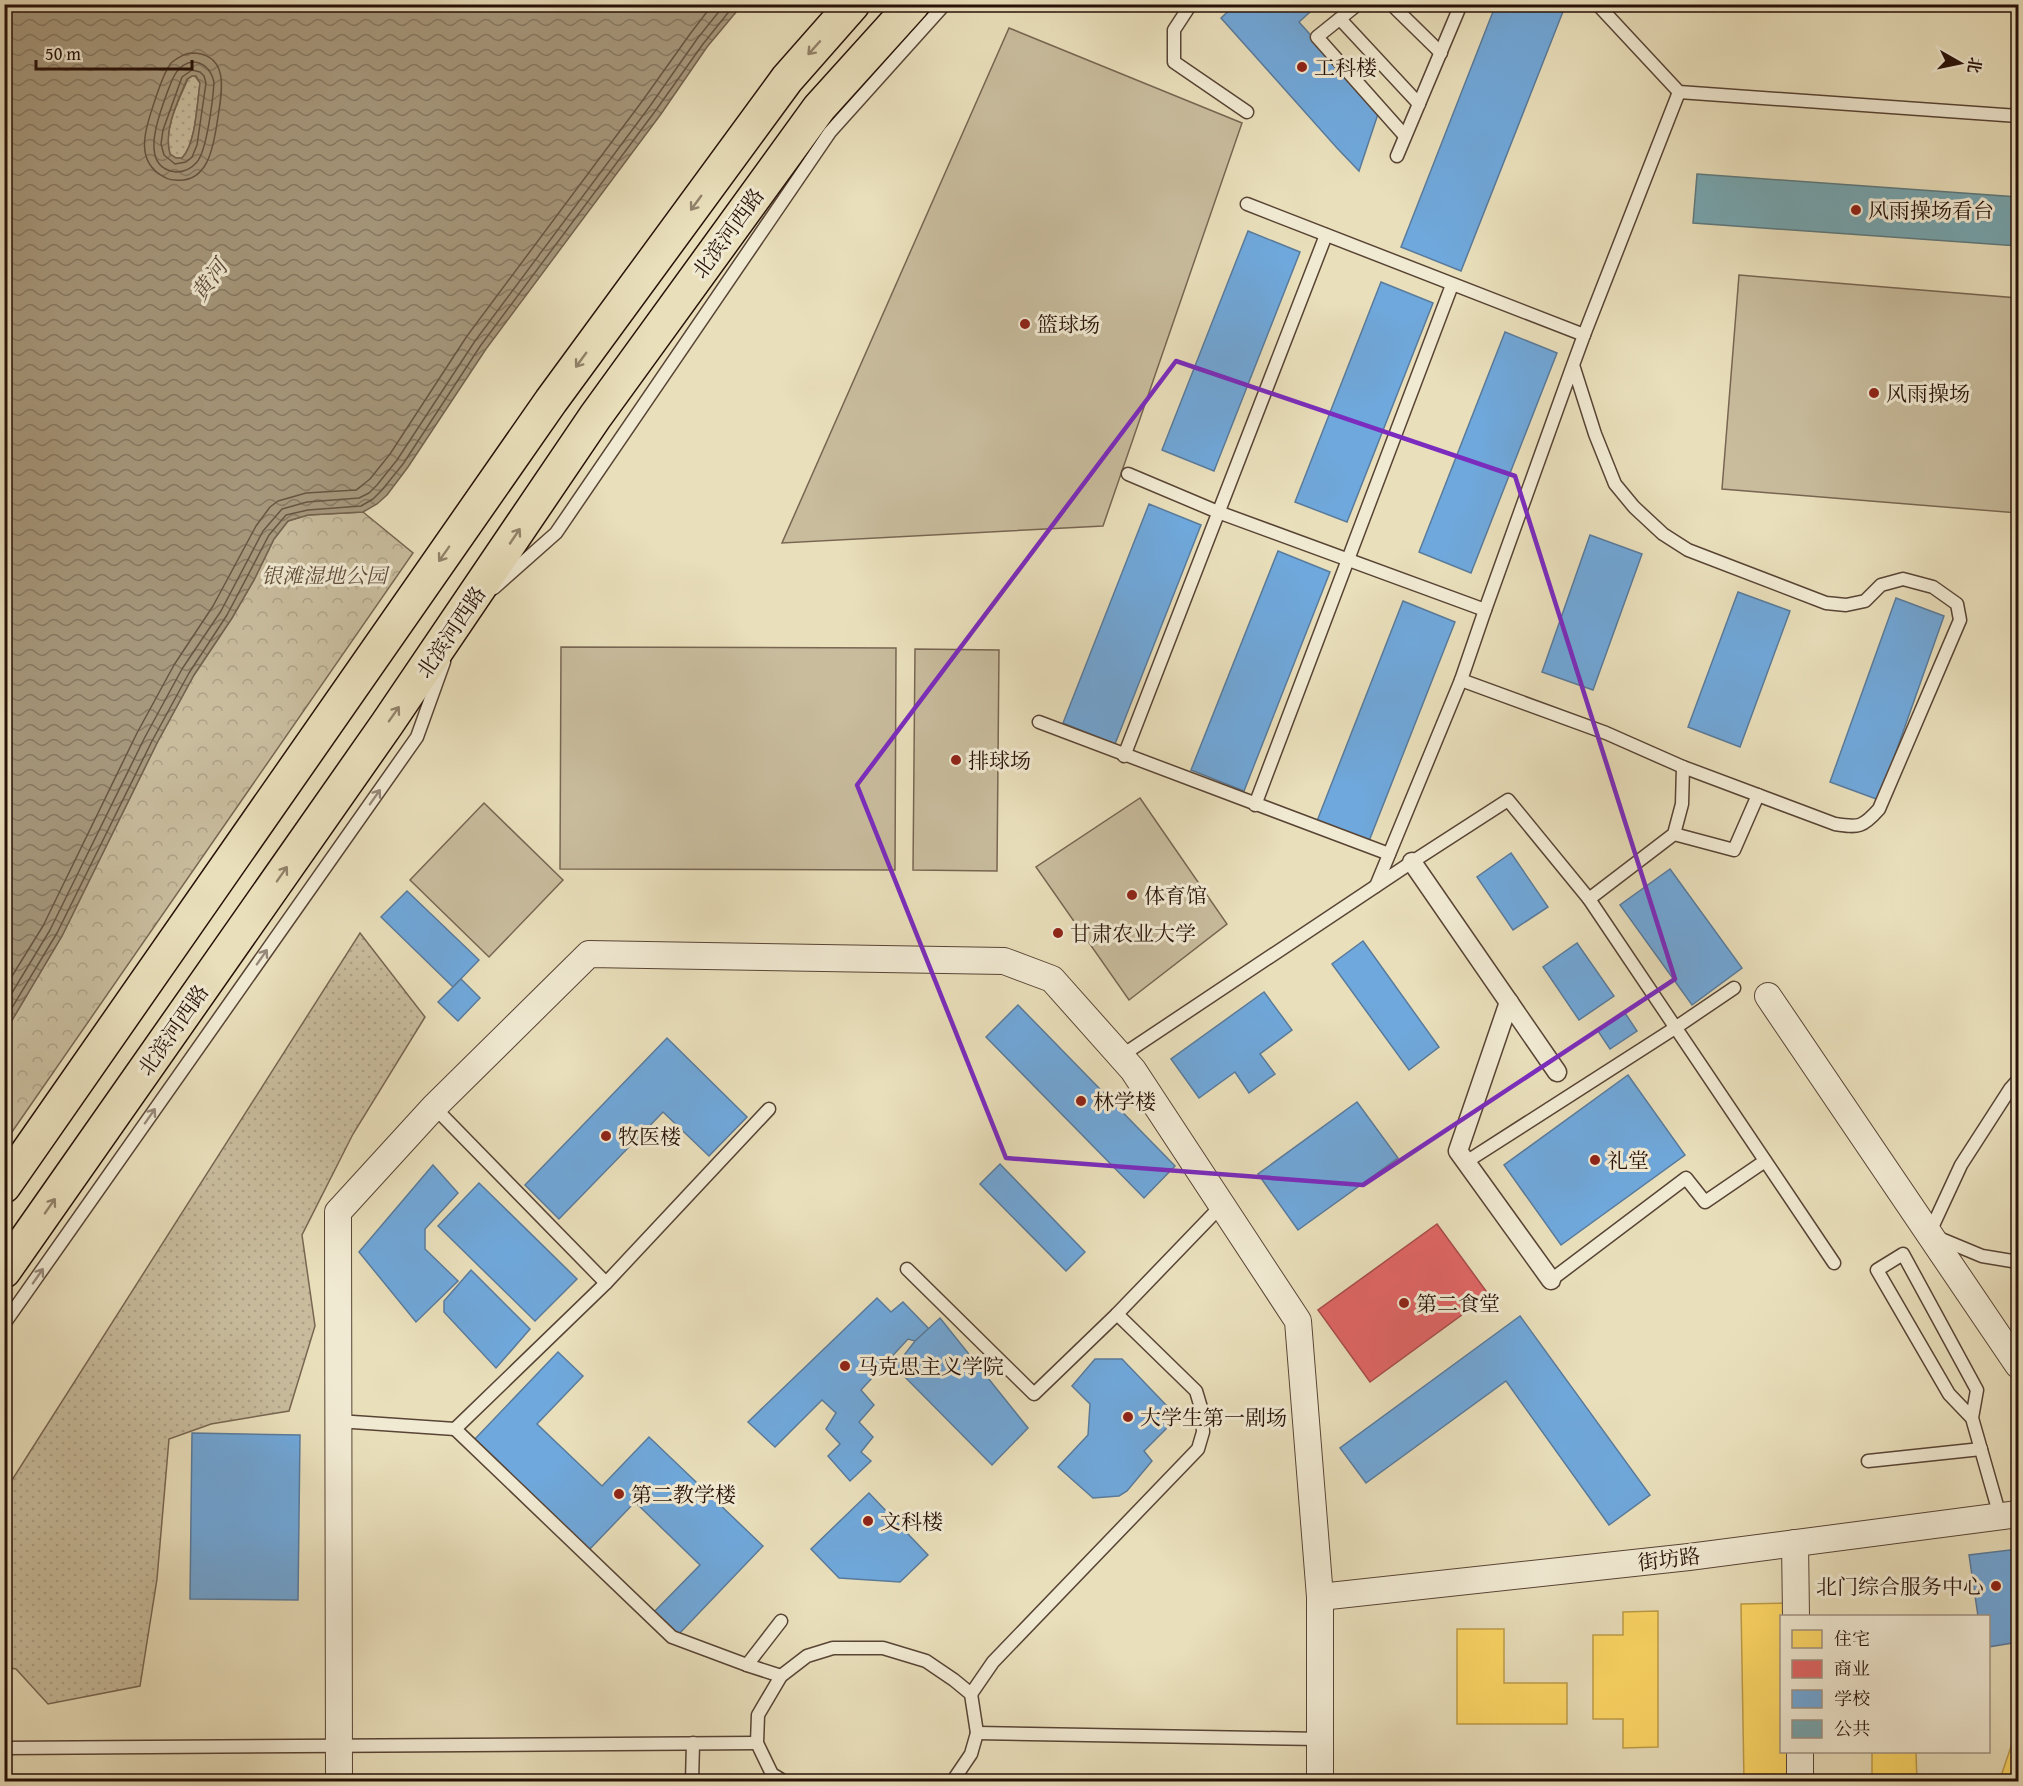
<svg xmlns="http://www.w3.org/2000/svg" width="2023" height="1786" font-family="'Gentium Book Plus','Noto Serif SC',serif">
<style>
.grass{fill:url(#grass-dots);stroke:#786652;stroke-width:1.5}
.park{fill:url(#park-crowns);stroke:#786652;stroke-width:1.5}
.pitch{fill:#c8bc9d;stroke:#786652;stroke-width:1.5}
.water{fill:url(#water-waves);stroke:#74634f;stroke-width:1.5;fill-rule:evenodd}
.homes{fill:#ffd966;stroke:#be9d4a;stroke-width:1.5}
.shops{fill:#e06666;stroke:#a84c4a;stroke-width:1.5}
.schools{fill:#6fa8dc;stroke:#597b9c;stroke-width:1.5}
.public{fill:#76a5af;stroke:#5e797d;stroke-width:1.5}
.lines{fill:none;stroke-linecap:round;stroke-linejoin:round}
.shore{stroke:#675543;stroke-width:1.5}
.service-casing{stroke:#584435;stroke-width:15}
.pedestrian-casing{stroke:#584435;stroke-width:21}
.minor-casing{stroke:#584435;stroke-width:28}
.primary-casing{stroke:#271108;stroke-width:36}
.service{stroke:#f1ead3;stroke-width:12}
.pedestrian{stroke:#f1ead3;stroke-width:18}
.minor{stroke:#f1ead3;stroke-width:26}
.primary{stroke:#e9dfbb;stroke-width:33}
.oneway{stroke:#92826a}
.oneway2{stroke:#968878}
.marked{fill:none;stroke:#7b2cbf;stroke-width:4.5;stroke-linejoin:round}
.poi-dot{fill:#8f2418;stroke:#f1ead3;stroke-width:2}
.labels{text-anchor:middle;dominant-baseline:central;stroke-width:6;stroke-linejoin:round;paint-order:stroke}
.poi-label{font-size:21px;fill:#271108;stroke:#f1ead3;text-anchor:start}
.street-label{font-size:21px;fill:#271108;stroke:#f1ead3}
.park-label{font-size:21px;font-style:italic;fill:#5f4d3c;stroke:#f1ead3}
.water-label{font-size:22px;font-style:italic;fill:#614e3d;stroke:#f1ead3}
</style>
<defs>
<pattern id="grass-dots" width="8" height="8" patternUnits="userSpaceOnUse" patternTransform="scale(1.5)"><rect width="8" height="8" fill="#c8bc9d"/><path d="M2 2h.1M6 6h.1" fill="none" stroke="#aca186" stroke-width="1.8" stroke-linecap="round"/></pattern>
<pattern id="park-crowns" width="20" height="18" patternUnits="userSpaceOnUse" patternTransform="scale(1.5)"><rect width="20" height="18" fill="#c8bc9d"/><path d="M2 6a3 3 0 1 1 6 0M12 15a3 3 0 1 1 6 0" fill="none" stroke="#aca186"/></pattern>
<pattern id="water-waves" width="16" height="10" patternUnits="userSpaceOnUse" patternTransform="scale(1.5)"><rect width="16" height="10" fill="#a7997e"/><path d="M0 5q4-4 8 0t8 0" fill="none" stroke="#887b65"/></pattern>
</defs>
<rect width="100%" height="100%" fill="#e9dfbb"/>
<filter id="stains"><feTurbulence type="fractalNoise" baseFrequency=".00333" numOctaves="4"/><feColorMatrix values="0 0 0 0 .2 0 0 0 0 .09 0 0 0 0 .02 0 0 0 .5 -.17"/></filter>
<radialGradient id="worn" r=".72"><stop offset=".6" stop-color="#630" stop-opacity="0"/><stop offset="1" stop-color="#630" stop-opacity=".3"/></radialGradient>
<g class="grass">
<path d="M192 76H195L200 83C197 103 196 144 182 158H176L170 154C163 130 178 101 188 79Z"/>
<path d="M360 933 425 1017 353 1134 302 1235 315 1326 289 1411 211 1424 169 1439 157 1579 140 1686 48 1704 16 1669 5 1667V1491Z"/>
</g>
<path class="park" d="M363 512 413 553 5 1142V1032L62 936 157 743 194 675 232 618 254 580 274 539 288 521 308 515Z"/>
<g class="pitch">
<path d="M1009 28 1242 123 1103 526 782 543Z"/>
<path d="M1739 275 2018 298V513L1722 489Z"/>
<path d="M561 647 896 648 895 870 560 869Z"/>
<path d="M915 649 999 650 997 871 913 870Z"/>
<path d="M1140 798 1227 924 1129 1000 1036 867Z"/>
<path d="M484 803 563 880 489 957 410 880Z"/>
</g>
<path class="water" d="M5 4 742 5 707 47 661 114 486 349 408 467 387 495 377 504 363 512 308 515 288 521 274 539 254 580 232 618 194 675 157 743 62 936 5 1032ZM192 76H196L200 83C197 103 196 144 182 158H176L170 154C163 130 178 101 187 79Z"/>
<g class="homes">
<path d="M1786 1603V1616H1782V1752H1788L1789 1782H1744L1741 1604Z"/>
<path d="M1658 1611V1747L1623 1748V1719H1593V1635H1623V1612Z"/>
<path d="M1457 1629H1504V1683H1567V1724H1457Z"/>
<path d="M2018 1726V1782H1999Z"/>
<path d="M1872 1752H1916L1917 1782H1872Z"/>
</g>
<path class="shops" d="M1437 1224 1489 1295 1370 1382 1318 1310Z"/>
<g class="schools">
<path d="M1236 4H1319L1299 22 1379 111 1359 171 1337 148 1221 18Z"/>
<path d="M1496 4H1552L1564 9 1461 271 1401 247Z"/>
<path d="M1248 231 1300 252 1214 471 1162 450Z"/>
<path d="M1381 282 1433 303 1347 522 1295 502Z"/>
<path d="M1505 332 1557 353 1471 573 1419 552Z"/>
<path d="M1149 504 1201 525 1115 744 1063 723Z"/>
<path d="M1590 535 1642 554 1593 690 1542 672Z"/>
<path d="M1278 551 1330 572 1244 791 1191 770Z"/>
<path d="M1738 592 1790 611 1740 747 1688 727Z"/>
<path d="M1896 598 1944 616 1879 800 1830 782Z"/>
<path d="M1403 601 1455 622 1369 841 1317 821Z"/>
<path d="M1511 853 1548 907 1513 930 1477 877Z"/>
<path d="M1670 869 1742 968 1692 1005 1620 905Z"/>
<path d="M407 891 479 960 453 987 381 917Z"/>
<path d="M1363 941 1439 1047 1409 1070 1332 964Z"/>
<path d="M1577 943 1614 996 1579 1020 1543 967Z"/>
<path d="M461 979 480 998 458 1021 438 1002Z"/>
<path d="M1264 992 1292 1030 1260 1054 1275 1074 1249 1093 1235 1072 1199 1098 1171 1059Z"/>
<path d="M1018 1005 1175 1166 1144 1198 986 1037Z"/>
<path d="M1625 1013 1637 1031 1610 1049 1598 1031Z"/>
<path d="M667 1038 747 1117 709 1156 663 1112 559 1219 525 1185Z"/>
<path d="M1628 1075 1685 1155 1561 1245 1504 1165Z"/>
<path d="M1357 1102 1398 1158 1298 1230 1258 1174Z"/>
<path d="M1000 1164 1085 1252 1066 1271 980 1184Z"/>
<path d="M433 1165 458 1193 425 1229V1249L458 1281 416 1322 359 1252Z"/>
<path d="M479 1183 577 1279 535 1321 438 1226Z"/>
<path d="M471 1270 530 1329 496 1368 444 1312V1301Z"/>
<path d="M877 1298 891 1312 903 1302 929 1329 915 1341 908 1339 861 1390 874 1405 859 1422 873 1437 861 1452 871 1461 850 1481 828 1456 840 1444 826 1429 836 1413 822 1400 775 1447 748 1422Z"/>
<path d="M1520 1316 1650 1495 1609 1525 1506 1381 1366 1483 1340 1448Z"/>
<path d="M940 1318 1028 1428 992 1465 895 1367 915 1341Z"/>
<path d="M558 1352 583 1376 537 1424 602 1486 649 1437 763 1546 677 1636 653 1613 700 1565 635 1502 588 1551 474 1440Z"/>
<path d="M1095 1359H1122L1167 1406 1166 1429 1144 1451 1152 1461 1127 1491 1119 1496 1093 1498 1058 1467 1088 1435 1090 1404 1072 1386Z"/>
<path d="M192 1433 300 1435 298 1600 190 1599Z"/>
<path d="M869 1493 928 1555 900 1582 839 1578 811 1549Z"/>
<path d="M2018 1549V1642L1988 1647V1616H1978L1969 1555Z"/>
<path d="M1285 1778V1782H1055V1779Z"/>
</g>
<path class="public" d="M1697 174 2018 197V246L1693 223Z"/>
<g class="lines">
<g class="shore">
<path d="M191 53C230 53 222 91 218 117 214 142 210 184 175 180 168 180 163 177 158 173 133 155 149 119 156 97 160 86 164 72 171 63 177 58 183 54 191 53Z"/>
<path d="M192 62C204 62 211 70 214 82 213 99 207 150 197 162 191 169 185 172 176 172 137 168 160 113 167 93 172 80 176 65 192 62Z"/>
<path d="M192 70 200 72 204 76 206 83 197 145 192 157 186 162 175 164 164 155 161 144 163 130 182 77Z"/>
<path d="M4 989 43 926 137 733 174 665 213 606 256 526 270 507 278 501 306 493 356 490 370 479 390 454 467 336 643 100 690 34 713 4"/>
<path d="M4 1006 50 930 145 737 182 669 221 611 263 531 282 509 307 502 359 498 369 493 377 485 397 460 475 341 650 106 697 39 725 4"/>
<path d="M4 1021 57 933 152 741 189 673 227 615 269 535 286 515 308 510 361 506 373 499 382 490 403 464 481 345 656 110 703 44 735 4"/>
</g>
<g class="service-casing">
<g id="service">
<path d="M1191 4 1174 30V62L1247 112"/>
<path d="M1358 4 1317 37 1405 136"/>
<path d="M1391 4 1441 53"/>
<path d="M1597 4 1679 92 2018 116"/>
<path d="M1340 19 1419 104"/>
<path d="M1397 156 1461 4"/>
<path d="M1247 204 1584 335"/>
<path d="M1573 365 1595 434 1615 484 1634 507 1663 534 1688 550 1826 603 1846 605 1865 601 1881 585 1903 579 1933 587 1957 604 1960 620 1879 809C1863 827 1859 828 1835 824L1683 767 1606 733 1461 680 1485 610 1573 365 1584 335 1679 92"/>
<path d="M1128 474 1218 512 1485 610"/>
<path d="M494 588 556 533 830 132 945 4"/>
<path d="M1039 722 1389 854"/>
<path d="M1124 756 1326 235"/>
<path d="M1255 805 1452 285"/>
<path d="M1674 834 1734 850 1758 795"/>
<path d="M1376 886 1461 680"/>
<path d="M1589 899 1834 1263"/>
<path d="M1121 1056 1412 862 1508 800 1589 899 1674 834 1682 804 1683 767"/>
<path d="M2018 1080 2010 1089 1961 1165 1929 1234 1982 1256 2018 1262"/>
<path d="M434 1107 606 1283"/>
<path d="M1466 1162 1675 1028 1734 988"/>
<path d="M907 1269 1034 1394 1117 1314 1222 1205"/>
<path d="M1551 1280 1686 1178 1705 1202 1765 1161"/>
<path d="M4 1324 417 737 444 662"/>
<path d="M1972 1418 1977 1390 1903 1254 1877 1270 1949 1394 1972 1418 2000 1516"/>
<path d="M338 1421 455 1429"/>
<path d="M1868 1461 1981 1449"/>
<path d="M781 1621 747 1665 781 1676"/>
<path d="M747 1665 672 1637 455 1429 606 1283 769 1109"/>
<path d="M971 1694 993 1662 1198 1449 1203 1432 1202 1411 1196 1391 1117 1314"/>
<path d="M977 1733 1320 1739"/>
<path d="M4 1748 757 1743"/>
<path d="M692 1782 693 1743"/>
<path d="M785 1782 772 1774 757 1743 758 1715 781 1676 807 1656 833 1648H883L926 1661 954 1680 971 1694 977 1733 971 1754 952 1782"/>
</g>
</g>
<g class="pedestrian-casing">
<g id="pedestrian">
<path d="M1412 862 1557 1072"/>
<path d="M1509 1002 1458 1151 1551 1280"/>
</g>
</g>
<g class="minor-casing">
<g id="minor">
<path d="M1768 996 2018 1365"/>
<path d="M1795 1543 1796 1616"/>
<path d="M1320 1597 1689 1557 2018 1514"/>
<path d="M1800 1752V1782"/>
<path d="M339 1782 338 1212 434 1107 589 954 1004 961 1052 979 1133 1070 1298 1321 1320 1597V1782"/>
</g>
</g>
<g class="primary-casing">
<g id="primary">
<path d="M4 1186 551 401 787 79 853 4"/>
<path d="M4 1271 387 724 595 417 819 108 913 4"/>
</g>
</g>
<use href="#service" class="service"/>
<use href="#pedestrian" class="pedestrian"/>
<use href="#minor" class="minor"/>
<use href="#primary" class="primary"/>
</g>
<defs><path id="oneway-shaft" d="M-6 0H5M1.5-3L5.5 0L1.5 3" fill="none" stroke-width="1.6" stroke-linecap="round" stroke-linejoin="round" transform="scale(1.5)"/></defs>
<g class="oneway">
<use href="#oneway-shaft" transform="translate(814 48) rotate(132)"/>
<use href="#oneway-shaft" transform="translate(696 203) rotate(126)"/>
<use href="#oneway-shaft" transform="translate(581 360) rotate(126)"/>
<use href="#oneway-shaft" transform="translate(515 536) rotate(-56)"/>
<use href="#oneway-shaft" transform="translate(444 554) rotate(125)"/>
<use href="#oneway-shaft" transform="translate(394 714) rotate(-55)"/>
<use href="#oneway-shaft" transform="translate(282 874) rotate(-55)"/>
<use href="#oneway-shaft" transform="translate(50 1206) rotate(-55)"/>
</g>
<g class="oneway2">
<use href="#oneway-shaft" transform="translate(375 797) rotate(-55)"/>
<use href="#oneway-shaft" transform="translate(262 957) rotate(-55)"/>
<use href="#oneway-shaft" transform="translate(150 1116) rotate(-55)"/>
<use href="#oneway-shaft" transform="translate(38 1276) rotate(-55)"/>
</g>
<path class="marked" d="M1176 361 1515 476 1675 979 1363 1185 1006 1158 857 785Z"/>
<g class="poi-dot">
<circle cx="1302" cy="67" r="6"/>
<circle cx="1856" cy="210" r="6"/>
<circle cx="1025" cy="324" r="6"/>
<circle cx="1874" cy="393" r="6"/>
<circle cx="956" cy="760" r="6"/>
<circle cx="1132" cy="895" r="6"/>
<circle cx="1058" cy="933" r="6"/>
<circle cx="1081" cy="1101" r="6"/>
<circle cx="606" cy="1136" r="6"/>
<circle cx="1595" cy="1160" r="6"/>
<circle cx="1404" cy="1303" r="6"/>
<circle cx="845" cy="1366" r="6"/>
<circle cx="1128" cy="1417" r="6"/>
<circle cx="619" cy="1494" r="6"/>
<circle cx="868" cy="1521" r="6"/>
<circle cx="1996" cy="1586" r="6"/>
</g>
<g class="labels">
<g class="poi-label">
<text x="1314" y="67">工科楼</text>
<text x="1868" y="210">风雨操场看台</text>
<text x="1037" y="324">篮球场</text>
<text x="1886" y="393">风雨操场</text>
<text x="968" y="760">排球场</text>
<text x="1144" y="895">体育馆</text>
<text x="1070" y="933">甘肃农业大学</text>
<text x="1093" y="1101">林学楼</text>
<text x="618" y="1136">牧医楼</text>
<text x="1607" y="1160">礼堂</text>
<text x="1416" y="1303">第二食堂</text>
<text x="857" y="1366">马克思主义学院</text>
<text x="1140" y="1417">大学生第一剧场</text>
<text x="631" y="1494">第二教学楼</text>
<text x="880" y="1521">文科楼</text>
<text x="1984" y="1586" text-anchor="end">北门综合服务中心</text>
</g>
<g class="street-label">
<text transform="translate(728 233) rotate(-54)">北滨河西路</text>
<text transform="translate(451 632) rotate(-56)">北滨河西路</text>
<text transform="translate(173 1030) rotate(-55)">北滨河西路</text>
<text transform="translate(1669 1559) rotate(-7)">街坊路</text>
</g>
<g class="park-label">
<text x="324" y="575">银滩湿地公园</text>
</g>
<g class="water-label">
<text transform="translate(209 280) rotate(-54)">黄河</text>
</g>
</g>
<rect width="2023" height="1786" fill="none" stroke="#e9dfbb" stroke-width="24"/>
<rect x="6" y="6" width="2011" height="1774" fill="none" stroke="#271108" stroke-width="3"/>
<rect x="12" y="12" width="1999" height="1762" fill="none" stroke="#271108" stroke-width="1.5"/>
<rect x="1780" y="1615" width="210" height="138" fill="#f1ead3" stroke="#a09382" stroke-width="1.5"/>
<rect x="1792" y="1630" width="30" height="18" fill="#ffd966" stroke="#a09382" stroke-width="1.5"/>
<text x="1834" y="1645" font-size="18" fill="#271108">住宅</text>
<rect x="1792" y="1660" width="30" height="18" fill="#e06666" stroke="#a09382" stroke-width="1.5"/>
<text x="1834" y="1675" font-size="18" fill="#271108">商业</text>
<rect x="1792" y="1690" width="30" height="18" fill="#6fa8dc" stroke="#a09382" stroke-width="1.5"/>
<text x="1834" y="1705" font-size="18" fill="#271108">学校</text>
<rect x="1792" y="1720" width="30" height="18" fill="#76a5af" stroke="#a09382" stroke-width="1.5"/>
<text x="1834" y="1735" font-size="18" fill="#271108">公共</text>
<g transform="translate(1960 63) rotate(99)" stroke="#f1ead3" stroke-width="4.5" paint-order="stroke">
<path d="M0-4.5L10 22L0 15L-10 22Z" fill="#271108"/>
<text y="-9" font-size="16" font-weight="bold" text-anchor="middle" fill="#271108">北</text>
</g>
<path d="M36 60v9h156v-9" fill="none" stroke="#271108" stroke-width="3"/>
<text x="45" y="60" font-size="18" fill="#271108" stroke="#f1ead3" stroke-width="4.5" paint-order="stroke">50 m</text>
<rect width="100%" height="100%" filter="url(#stains)"/>
<rect width="100%" height="100%" fill="url(#worn)"/>
</svg>
